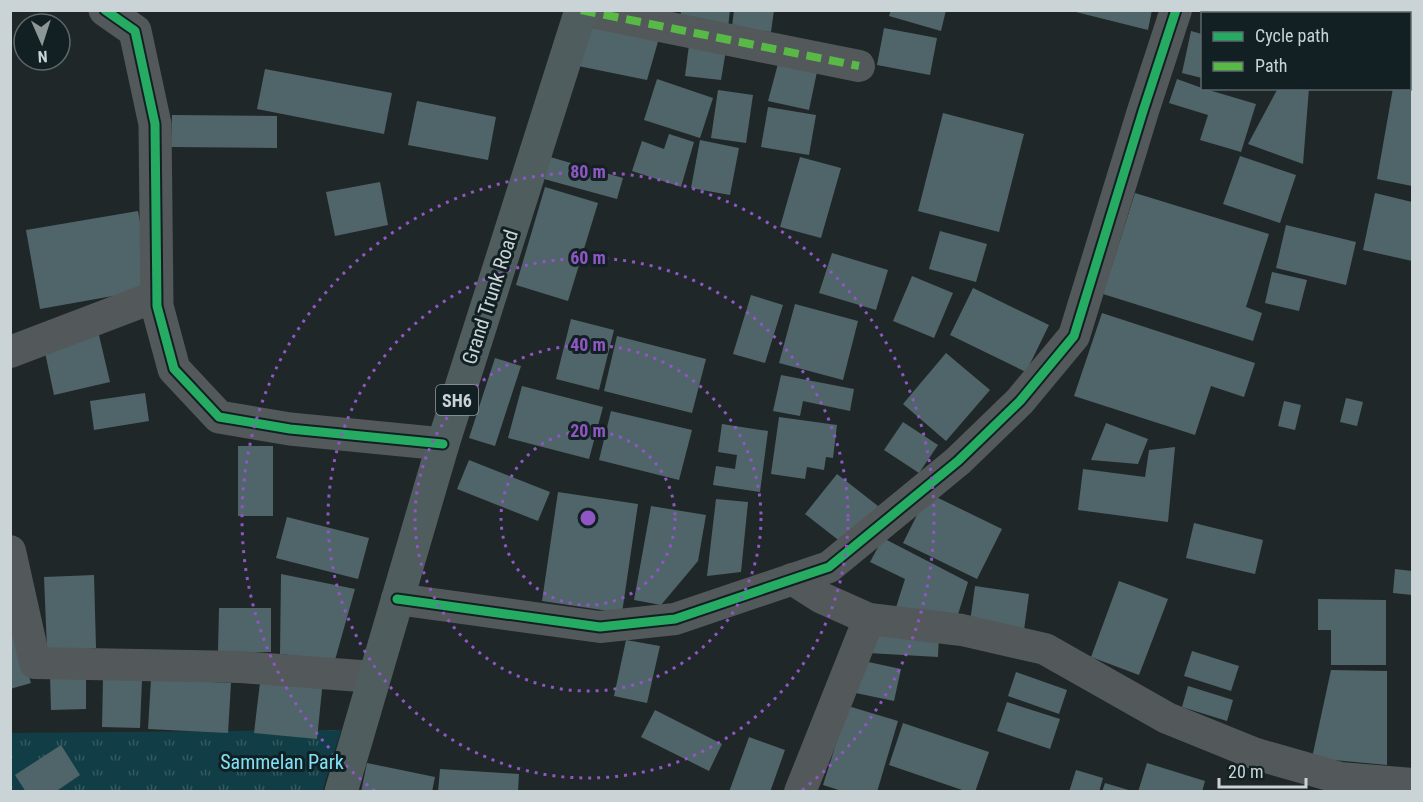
<svg xmlns="http://www.w3.org/2000/svg" width="1423" height="802" font-family="'Roboto Condensed',sans-serif">
<style>
.park{fill:url(#park-tufts)}
.building{fill:#506569}
.lines{fill:none;stroke-linecap:round;stroke-linejoin:round}
.street{stroke:#53595a;stroke-width:32}
.secondary{stroke:#53595a;stroke-width:33}
.primary{stroke:#505d5f;stroke-width:33}
.quiet{stroke:#58b947;stroke-width:8;stroke-dasharray:15 8;stroke-linecap:butt}
.cycleway-casing{stroke:#122023;stroke-width:13}
.cycleway{stroke:#26ab63;stroke-width:9}
.ring{fill:none;stroke:#8f56c4;stroke-width:3;stroke-dasharray:3 6}
.labels{text-anchor:middle;dominant-baseline:central;stroke-width:6;stroke-linejoin:round;paint-order:stroke}
.shield{fill:#122023;stroke:#939da0;stroke-width:1.5}
.shield-label{font-size:18px;font-weight:bold;fill:#cad3d5}
.street-label{font-size:20px;fill:#cad3d5;stroke:#122023}
.park-label{font-size:20px;fill:#80e1f6;stroke:#122023}
.centre{fill:#8f56c4;stroke:#122023;stroke-width:3}
.ring-label{font-size:18px;text-anchor:middle;font-weight:bold;fill:#8f56c4;stroke:#122023;stroke-width:6;stroke-linejoin:round;paint-order:stroke}
</style>
<defs>
<pattern id="park-tufts" width="24" height="20" patternUnits="userSpaceOnUse" patternTransform="scale(1.5)"><rect width="24" height="20" fill="#113e46"/><path d="M3 7l-1-3M5 7V3M7 7l1-3M15 17l-1-3M17 17v-4M19 17l1-3" fill="none" stroke="#325960"/></pattern>
</defs>
<rect width="100%" height="100%" fill="#202728"/>
<path class="park" d="M341 730 322 792 11 791 10 733Z"/>
<g class="building">
<path d="M681 10H730L728 28 680 23Z"/>
<path d="M734 10H774L771 32 732 27Z"/>
<path d="M891 10H946L941 31 889 16Z"/>
<path d="M1068 10H1152L1148 30Z"/>
<path d="M1302 10H1359L1358 14H1301Z"/>
<path d="M1368 10H1412V48H1410V14H1368Z"/>
<path d="M590 24 659 38 647 80 578 66Z"/>
<path d="M884 28 937 38 930 75 877 65Z"/>
<path d="M1191 31 1202 34V78L1182 73Z"/>
<path d="M689 45 726 50 721 80 685 76Z"/>
<path d="M1410 57 1412 58V186L1377 179 1393 88H1410Z"/>
<path d="M779 60 818 67 809 110 768 101Z"/>
<path d="M265 69 392 93 384 134 257 109Z"/>
<path d="M657 79 713 98 700 138 644 120Z"/>
<path d="M1177 79 1202 88 1256 104 1241 152 1200 140 1208 115 1169 103Z"/>
<path d="M1278 88H1309L1303 164 1248 144Z"/>
<path d="M718 90 753 95 746 143 711 138Z"/>
<path d="M417 101 496 117 488 160 408 145Z"/>
<path d="M768 107 816 115 809 155 761 147Z"/>
<path d="M943 113 1024 134 999 232 918 211Z"/>
<path d="M172 115 277 116V148L171 147Z"/>
<path d="M669 134 694 142 681 187 632 171 642 141 664 149Z"/>
<path d="M700 140 739 148 730 195 691 188Z"/>
<path d="M1240 156 1296 175 1280 223 1223 204Z"/>
<path d="M550 157 623 178 617 199 544 179Z"/>
<path d="M800 157 841 168 821 238 780 227Z"/>
<path d="M380 182 388 225 335 236 326 192Z"/>
<path d="M545 187 598 203 568 301 516 285Z"/>
<path d="M1135 193 1269 234 1246 307 1262 313 1253 341 1103 294Z"/>
<path d="M1375 193 1412 202V261L1363 250Z"/>
<path d="M138 211 152 289 40 309 26 230Z"/>
<path d="M1286 225 1356 242 1346 285 1276 268Z"/>
<path d="M940 231 987 244 976 282 929 269Z"/>
<path d="M832 253 888 270 876 310 819 293Z"/>
<path d="M1272 272 1307 280 1299 311 1265 303Z"/>
<path d="M912 276 953 293 934 338 893 321Z"/>
<path d="M973 288 1049 325 1026 372 950 335Z"/>
<path d="M751 295 783 305 765 363 733 354Z"/>
<path d="M795 304 858 321 843 380 779 363Z"/>
<path d="M1102 313 1255 363 1244 397 1211 386 1195 435 1074 396Z"/>
<path d="M571 319 614 330 599 390 556 379Z"/>
<path d="M98 331 110 382 54 395 43 343Z"/>
<path d="M617 336 706 359 692 413 604 391Z"/>
<path d="M946 353 990 390 946 441 903 404Z"/>
<path d="M495 358 521 366 495 446 469 438Z"/>
<path d="M781 375 854 389 850 411 803 401 800 416 773 411Z"/>
<path d="M522 386 603 407 589 459 508 438Z"/>
<path d="M145 393 149 421 94 430 90 401Z"/>
<path d="M1346 398 1363 402 1357 426 1340 422Z"/>
<path d="M1284 401 1301 405 1295 430 1278 426Z"/>
<path d="M611 411 692 430 679 480 599 460Z"/>
<path d="M779 417 837 425 833 458 826 457 824 470 807 467 805 479 771 474Z"/>
<path d="M903 422 938 445 919 473 884 450Z"/>
<path d="M1106 423 1148 439 1138 464 1091 460Z"/>
<path d="M722 424 768 431 760 492 713 485 716 466 735 469 737 455 718 452Z"/>
<rect x="238" y="446" width="35" height="70"/>
<path d="M1175 447 1168 522 1078 510 1083 469 1145 477 1149 450Z"/>
<path d="M469 460 550 492 538 521 457 489Z"/>
<path d="M837 474 878 506 846 546 805 514Z"/>
<path d="M558 492 638 504 622 613 542 601Z"/>
<path d="M928 493 1002 529 977 579 903 543Z"/>
<path d="M716 499 748 502 741 572 707 576Z"/>
<path d="M651 506 706 515 698 561 661 605 634 600Z"/>
<path d="M287 517 369 538 358 579 276 558Z"/>
<path d="M1194 523 1263 540 1255 574 1186 558Z"/>
<path d="M883 538 968 582 956 621 893 617 905 579 870 562Z"/>
<path d="M1395 569 1412 571V595L1393 593Z"/>
<path d="M281 574 355 589 335 660 280 654Z"/>
<path d="M94 575 96 648 47 649 44 577Z"/>
<path d="M1119 581 1168 599 1139 675 1091 657Z"/>
<path d="M975 586 1029 594 1024 630 970 622Z"/>
<path d="M1318 599 1386 600V665H1331V630H1318Z"/>
<path d="M219 608H271V652H218Z"/>
<path d="M870 629 939 633 938 657 868 653Z"/>
<path d="M15 631 31 683 10 689V632Z"/>
<path d="M626 640 660 646 647 703 614 696Z"/>
<path d="M1192 651 1239 666 1231 691 1184 676Z"/>
<path d="M859 660 901 669 894 701 851 692Z"/>
<path d="M1331 670 1387 671V765L1312 758Z"/>
<path d="M1016 672 1067 690 1059 714 1008 696Z"/>
<path d="M86 673V709L51 710 50 674Z"/>
<path d="M261 674 323 680 317 739 254 733Z"/>
<path d="M103 678 142 679 140 728 102 727Z"/>
<path d="M151 679 231 683 228 733 148 729Z"/>
<path d="M1188 686 1233 700 1227 721 1182 707Z"/>
<path d="M1007 702 1060 719 1050 749 997 731Z"/>
<path d="M848 706 898 721 877 792H845L823 785Z"/>
<path d="M655 710 722 744 709 771 641 737Z"/>
<path d="M903 723 989 752 975 792H968L889 765Z"/>
<path d="M749 737 785 750 770 792H729Z"/>
<path d="M61 745 80 775 55 792H26L15 775Z"/>
<path d="M367 763 435 777 432 792H361Z"/>
<path d="M1147 763 1205 781 1202 792H1138Z"/>
<path d="M440 769 519 774 518 792H438Z"/>
<path d="M1076 770 1103 778 1099 792H1069Z"/>
<path d="M1105 783 1132 791V792H1102Z"/>
</g>
<g class="lines">
<g class="street">
<path d="M581 10 859 66"/>
<path d="M10 352 157 296"/>
<path d="M10 551 35 663 241 667 374 677"/>
<path d="M792 579 822 598 869 619 962 630 1045 649 1167 718 1256 754 1340 778 1412 784"/>
<path d="M397 599 600 627 675 619 829 567 958 461 1020 401 1074 336 1143 111 1176 10"/>
<path d="M800 792 869 619"/>
</g>
<path class="secondary" d="M105 10 135 31 155 124 157 306 174 369 219 417 290 429 443 444"/>
<path class="primary" d="M341 792 443 444 581 10"/>
<path class="quiet" d="M581 10 859 66"/>
<g class="cycleway-casing">
<g id="cycleway">
<path d="M105 10 135 31 155 124 157 306 174 369 219 417 290 429 443 444"/>
<path d="M397 599 600 627 675 619 829 567 958 461 1020 401 1074 336 1143 111 1176 10"/>
</g>
</g>
<use href="#cycleway" class="cycleway"/>
</g>
<g class="ring">
<circle cx="588" cy="518" r="87"/>
<circle cx="588" cy="518" r="173"/>
<circle cx="588" cy="518" r="260"/>
<path d="M375 791A346 346 0 1 1 801 791"/>
</g>
<g class="labels">
<rect class="shield" x="436" y="385" width="42" height="30" rx="4.5"/>
<g class="shield-label">
<text x="457" y="400">SH6</text>
</g>
<g class="street-label">
<text transform="translate(490 297) rotate(-72)">Grand Trunk Road</text>
</g>
<g class="park-label">
<text x="282" y="762">Sammelan Park</text>
</g>
</g>
<circle cx="588" cy="518" r="9" class="centre"/>
<g class="ring-label">
<text x="588" y="178">80 m</text>
<text x="588" y="264">60 m</text>
<text x="588" y="351">40 m</text>
<text x="588" y="437">20 m</text>
</g>
<rect width="1423" height="802" fill="none" stroke="#cad3d5" stroke-width="24"/>
<rect x="1201" y="12" width="210" height="78" fill="#122023" stroke="#5c686a" stroke-width="1.5"/>
<rect x="1213" y="32" width="30" height="9" fill="#26ab63" stroke="#5c686a" stroke-width="1.5"/>
<text x="1255" y="42" font-size="18" fill="#cad3d5">Cycle path</text>
<rect x="1213" y="62" width="30" height="9" fill="#58b947" stroke="#5c686a" stroke-width="1.5"/>
<text x="1255" y="72" font-size="18" fill="#cad3d5">Path</text>
<g transform="translate(42 42) rotate(177)"><circle r="28" fill="#122023" stroke="#5c686a" stroke-width="1.5"/>
<path d="M0-4.5L10 22L0 15L-10 22Z" fill="#8e9798"/>
<text y="-9" font-size="16" font-weight="bold" text-anchor="middle" fill="#cad3d5">N</text>
</g>
<path d="M1219 778v9h87v-9" fill="none" stroke="#cad3d5" stroke-width="3"/>
<text x="1228" y="778" font-size="18" fill="#cad3d5" stroke="#122023" stroke-width="4.5" paint-order="stroke">20 m</text>
</svg>
